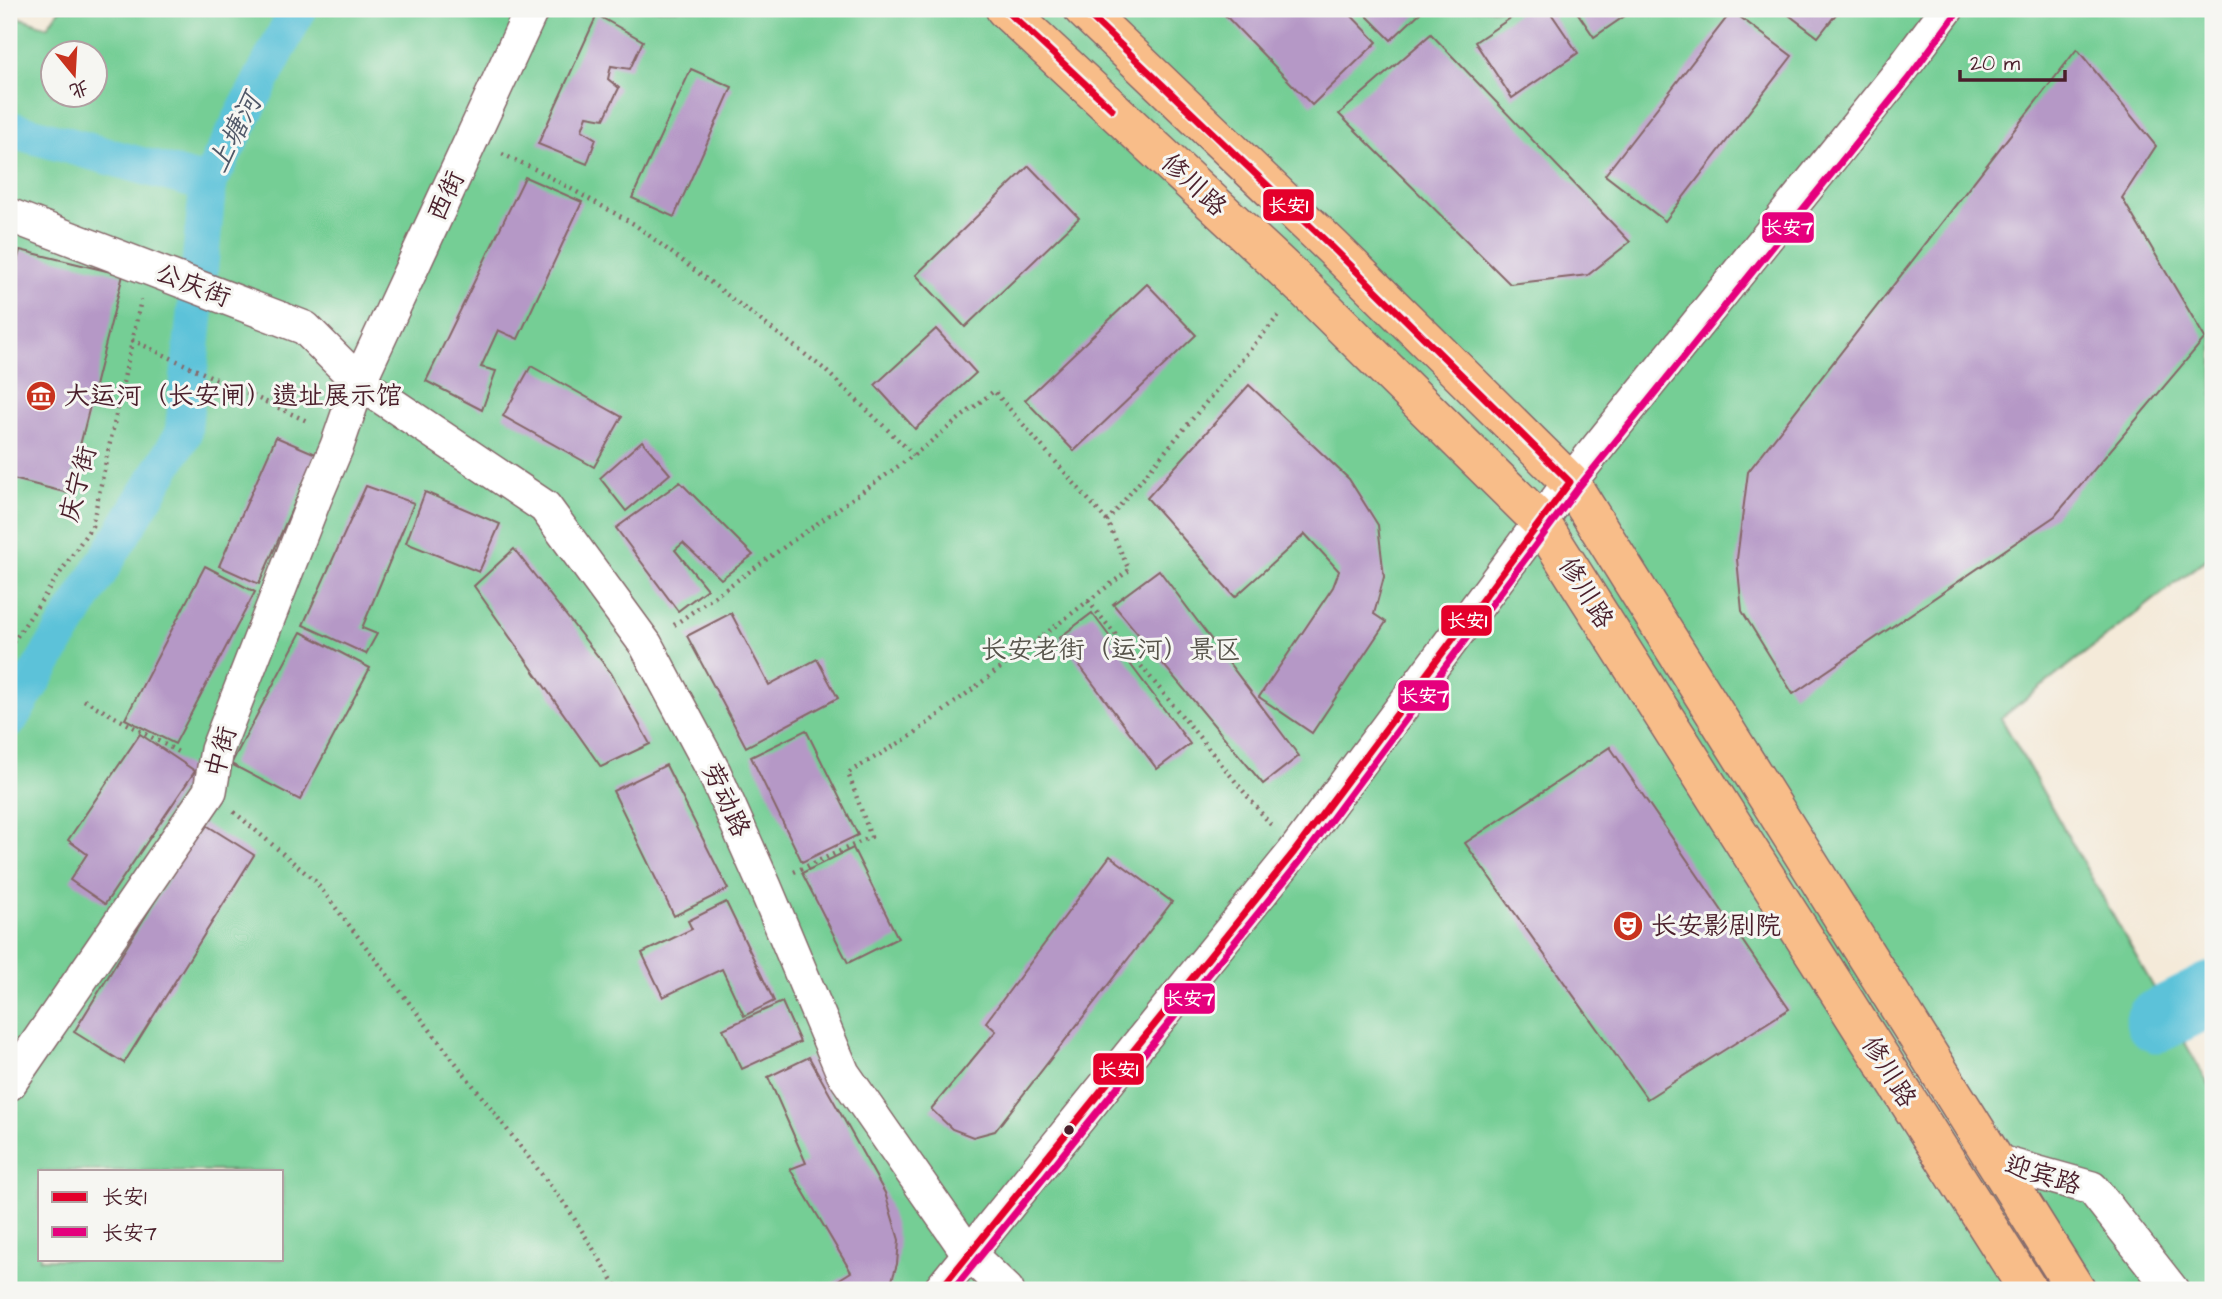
<svg xmlns="http://www.w3.org/2000/svg" width="2222" height="1299" font-family="'Architects Daughter','LXGW WenKai TC',sans-serif">
<style>
.green{fill:#74ce95;stroke:#5f7660;stroke-width:2;fill-rule:evenodd}
.lines{fill:none;stroke-linecap:round;stroke-linejoin:round}
.canal{stroke:#5cc2d9;stroke-width:37}
.river{stroke:#5cc2d9;stroke-width:63}
.building{fill:#b598c6}
.minor-casing{stroke:#866668;stroke-width:36}
.major-casing{stroke:#866668;stroke-width:41}
.path{stroke:#866668;stroke-width:4.5;stroke-dasharray:2 5;stroke-linecap:butt}
.minor{stroke:#fff;stroke-width:33}
.major{stroke:#f8bd89;stroke-width:38}
.bus-1-casing{stroke:#f6f6f2;stroke-width:12}
.bus-2-casing{stroke:#f6f6f2;stroke-width:12}
.bus-1{stroke:#e4002b;stroke-width:7}
.bus-2{stroke:#e5007d;stroke-width:7}
.bus-dot{fill:#4a1f2b;stroke:#f6f6f2;stroke-width:2.5}
.labels{text-anchor:middle;dominant-baseline:central;stroke-width:6;stroke-linejoin:round;paint-order:stroke}
.street-label{font-size:26px;fill:#4a1f2b;stroke:#f6f6f2}
.poi-label{font-size:26px;fill:#4a1f2b;stroke:#f6f6f2;text-anchor:start}
.park-label{font-size:26px;fill:#57544b;stroke:#f6f6f2}
.water-label{font-size:28px;font-style:italic;fill:#505868;stroke:#f6f6f2}
.line-badge{stroke:#f6f6f2;stroke-width:2.5}
.badge-label{font-size:19px;text-anchor:middle;font-weight:bold;fill:#fff}
</style>
<rect width="100%" height="100%" fill="#f6f6f2"/>
<filter id="ink" filterUnits="userSpaceOnUse"><feTurbulence type="fractalNoise" baseFrequency=".0143" numOctaves="2"/><feDisplacementMap in="SourceGraphic" scale="14" xChannelSelector="R" yChannelSelector="G"/><feConvolveMatrix kernelMatrix="1 2 1 2 8 2 1 2 1" color-interpolation-filters="sRGB"/></filter>
<filter id="wash" filterUnits="userSpaceOnUse"><feTurbulence type="fractalNoise" baseFrequency=".00686" numOctaves="4" result="noise"/><feDisplacementMap in="SourceGraphic" scale="28" xChannelSelector="R" yChannelSelector="G"/><feGaussianBlur stdDeviation="1.57" result="paint"/><feColorMatrix in="noise" values="0 0 0 0 0 0 0 0 0 0 0 0 0 0 0 0 0 1.4 0 .05"/><feComposite in="paint" operator="in"/></filter>
<g filter="url(#wash)">
<rect width="100%" height="100%" fill="#f4ead9"/>
<path class="green" d="M60 9H2213V554L2001 718 2213 1092V1290H9V14L47 27ZM52 52H94V94H52ZM40 1171H282V1259H40Z"/>
<g class="lines">
<g class="canal">
<path d="M9 129 208 184 298 9"/>
<path d="M9 720 183 434 208 184"/>
</g>
<path class="river" d="M2157 1021 2213 993"/>
</g>
<g id="blocks">
<g class="building">
<path d="M1219 9H1345L1377 42 1312 105Z"/>
<path d="M1360 9H1424L1391 40Z"/>
<path d="M1524 9H1548L1578 53 1512 98 1475 42Z"/>
<path d="M1575 9H1635L1594 37Z"/>
<path d="M1781 9H1840L1818 37Z"/>
<path d="M1732 11 1792 56 1665 221 1605 175Z"/>
<path d="M597 15 643 41 630 69 611 66 608 79 619 88 604 119 587 116 582 130 596 139 587 164 538 144Z"/>
<path d="M1431 34 1630 242 1588 275 1510 284 1339 114Z"/>
<path d="M2077 49 2156 146 2122 198 2205 338 2055 516 1793 694 1742 611 1737 559 1748 472Z"/>
<path d="M691 69 732 87 674 217 632 198Z"/>
<path d="M1029 166 1079 218 965 327 916 275Z"/>
<path d="M525 177 582 202 518 339 498 330 481 367 496 371 482 410 426 381Z"/>
<path d="M20 250 123 275 68 493 9 478V295Z"/>
<path d="M1147 284 1196 335 1074 451 1025 400Z"/>
<path d="M936 329 976 373 915 429 875 385Z"/>
<path d="M531 366 622 417 594 467 503 416Z"/>
<path d="M1249 385 1349 479 1378 525 1384 577 1374 614 1386 622 1312 733 1259 697 1333 587 1339 571 1305 534 1235 597 1147 498Z"/>
<path d="M276 437 316 454 259 584 219 566Z"/>
<path d="M642 441 670 474 626 511 600 478Z"/>
<path d="M680 482 753 555 721 579 683 543 675 550 707 589 678 611 616 528Z"/>
<path d="M366 486 414 503 362 628 377 634 366 654 303 625Z"/>
<path d="M425 492 500 524 479 572 406 543Z"/>
<path d="M514 549 611 673 650 744 601 767 474 586Z"/>
<path d="M205 566 255 592 175 744 125 719Z"/>
<path d="M1159 570 1299 756 1263 784 1113 604Z"/>
<path d="M731 613 769 685 817 659 838 698 746 747 687 636Z"/>
<path d="M1092 613 1190 744 1157 769 1059 638Z"/>
<path d="M301 632 370 668 300 800 231 764Z"/>
<path d="M806 730 858 835 802 862 751 757Z"/>
<path d="M140 734 195 771 105 904 70 880 87 854 68 840Z"/>
<path d="M1610 747 1789 1009 1647 1099 1465 843Z"/>
<path d="M666 765 728 889 674 916 613 791Z"/>
<path d="M203 823 254 855 124 1063 74 1032Z"/>
<path d="M853 848 898 938 848 963 802 873Z"/>
<path d="M1110 856 1172 902 995 1131 973 1137 952 1129 931 1109 996 1031 986 1022Z"/>
<path d="M726 902 774 1001 744 1016 722 969 663 997 642 953 692 929 688 921Z"/>
<path d="M782 1002 800 1042 742 1069 723 1029Z"/>
<path d="M809 1057 885 1193 899 1240 897 1264 889 1290H822L851 1272 790 1169 806 1163 768 1077Z"/>
</g>
</g>
</g>
<g filter="url(#ink)">
<use href="#blocks" fill-opacity="0" stroke="#866668" stroke-width="2"/>
<g class="lines">
<g class="minor-casing">
<g id="minor">
<path d="M9 215 305 328 359 382 545 507 646 645 714 772 765 887 843 1073 969 1254 1007 1290"/>
<path d="M9 1084 210 791 217 750 315 498 337 446 359 382 532 9"/>
<path d="M1992 1160 2092 1188 2172 1290"/>
<path d="M940 1290 1294 852 1570 482 1900 72 1947 9"/>
</g>
</g>
<g class="major-casing">
<g id="major">
<path d="M1005 9 1303 287 1540 521 2028 1290"/>
<path d="M1083 9 1332 247 1570 482 2076 1290"/>
</g>
</g>
<g class="path">
<path d="M502 154 539 171 634 224 823 368 914 455"/>
<path d="M132 340 309 422"/>
<path d="M1088 601 1271 825"/>
<path d="M674 625 914 455 994 391 1107 521"/>
<path d="M9 648 92 526 141 300"/>
<path d="M84 700 182 754"/>
<path d="M234 812 315 881 567 1207 619 1290"/>
<path d="M794 872 871 837 848 773 911 736 1129 570 1107 521 1280 314"/>
</g>
<use href="#minor" class="minor"/>
<use href="#major" class="major"/>
<g class="bus-1-casing">
<g id="bus-1">
<path d="M1005 9 1112 109"/>
<path d="M940 1290 1294 852 1570 482 1332 247 1083 9"/>
</g>
</g>
<g class="bus-2-casing">
<path id="bus-2" d="M953 1290 1302 859 1578 488 1908 79 1955 15"/>
</g>
<use href="#bus-1" class="bus-1"/>
<use href="#bus-2" class="bus-2"/>
</g>
</g>
<defs>
<g id="museum-disc" transform="scale(1.575)"><circle r="9.5" fill="#c8321e" stroke="#f6f6f2"/><path d="M0-6L6-3V-2H-6V-3ZM-5-1h2V3h-2ZM-1-1h2V3h-2ZM3-1h2V3H3ZM-6 4H6V6H-6Z" fill="#fff"/></g>
<g id="theatre-disc" transform="scale(1.575)"><circle r="9.5" fill="#c8321e" stroke="#f6f6f2"/><path d="M-5-5.5Q0-4 5-5.5V0Q5 5 0 6Q-5 5-5 0ZM-3.3-2.5H-1v1.5H-3.3ZM1-2.5H3.3v1.5H1ZM-2.8 1Q0 5.5 2.8 1Z" fill="#fff"/></g>
</defs>
<g fill-rule="evenodd">
<use href="#museum-disc" x="41" y="396"/>
<use href="#theatre-disc" x="1628" y="926"/>
</g>
<circle class="bus-dot" cx="1069" cy="1130" r="6"/>
<g class="labels">
<g class="street-label">
<text transform="translate(1194 185) rotate(43)">修川路</text>
<text transform="translate(446 196) rotate(-65)">西街</text>
<text transform="translate(193 285) rotate(21)">公庆街</text>
<text transform="translate(78 484) rotate(-75)">庆宁街</text>
<text transform="translate(1586 593) rotate(58)">修川路</text>
<text transform="translate(221 752) rotate(-74)">中街</text>
<text transform="translate(726 800) rotate(65)">劳动路</text>
<text transform="translate(1889 1072) rotate(58)">修川路</text>
<text transform="translate(2043 1175) rotate(17)">迎宾路</text>
</g>
<g class="poi-label">
<text x="64" y="396">大运河（长安闸）遗址展示馆</text>
<text x="1651" y="926">长安影剧院</text>
</g>
<g class="park-label">
<text x="1111" y="650">长安老街（运河）景区</text>
</g>
<g class="water-label">
<text transform="translate(235 133) rotate(-63)">上塘河</text>
</g>
</g>
<g class="line-badge">
<rect x="1262" y="188" width="53" height="34" rx="7" fill="#e4002b"/>
<rect x="1761" y="211" width="54" height="33" rx="7" fill="#e5007d"/>
<rect x="1440" y="604" width="53" height="33" rx="7" fill="#e4002b"/>
<rect x="1397" y="679" width="53" height="33" rx="7" fill="#e5007d"/>
<rect x="1163" y="982" width="53" height="33" rx="7" fill="#e5007d"/>
<rect x="1092" y="1052" width="53" height="34" rx="7" fill="#e4002b"/>
</g>
<g class="badge-label">
<text x="1288" y="212">长安1</text>
<text x="1788" y="234">长安7</text>
<text x="1467" y="627">长安1</text>
<text x="1424" y="702">长安7</text>
<text x="1189" y="1005">长安7</text>
<text x="1118" y="1076">长安1</text>
</g>
<rect width="2222" height="1299" fill="none" stroke="#f6f6f2" stroke-width="35"/>
<rect x="38" y="1170" width="245" height="91" fill="#f6f6f2" stroke="#b1a0a2" stroke-width="2"/>
<rect x="52" y="1192" width="35" height="10" fill="#e4002b" stroke="#b1a0a2" stroke-width="2"/>
<text x="102" y="1204" font-size="21" fill="#4a1f2b">长安1</text>
<rect x="52" y="1227" width="35" height="10" fill="#e5007d" stroke="#b1a0a2" stroke-width="2"/>
<text x="102" y="1240" font-size="21" fill="#4a1f2b">长安7</text>
<g transform="translate(74 74) rotate(162)"><circle r="33" fill="#f6f6f2" stroke="#b1a0a2" stroke-width="2"/>
<path d="M0-5L12 26L0 18L-12 26Z" fill="#c8321e"/>
<text y="-10" font-size="19" font-weight="bold" text-anchor="middle" fill="#4a1f2b">北</text>
</g>
<path d="M1960 70v10h105v-10" fill="none" stroke="#4a1f2b" stroke-width="3.5"/>
<text x="1970" y="70" font-size="21" fill="#4a1f2b" stroke="#f6f6f2" stroke-width="5" paint-order="stroke">20 m</text>
</svg>
